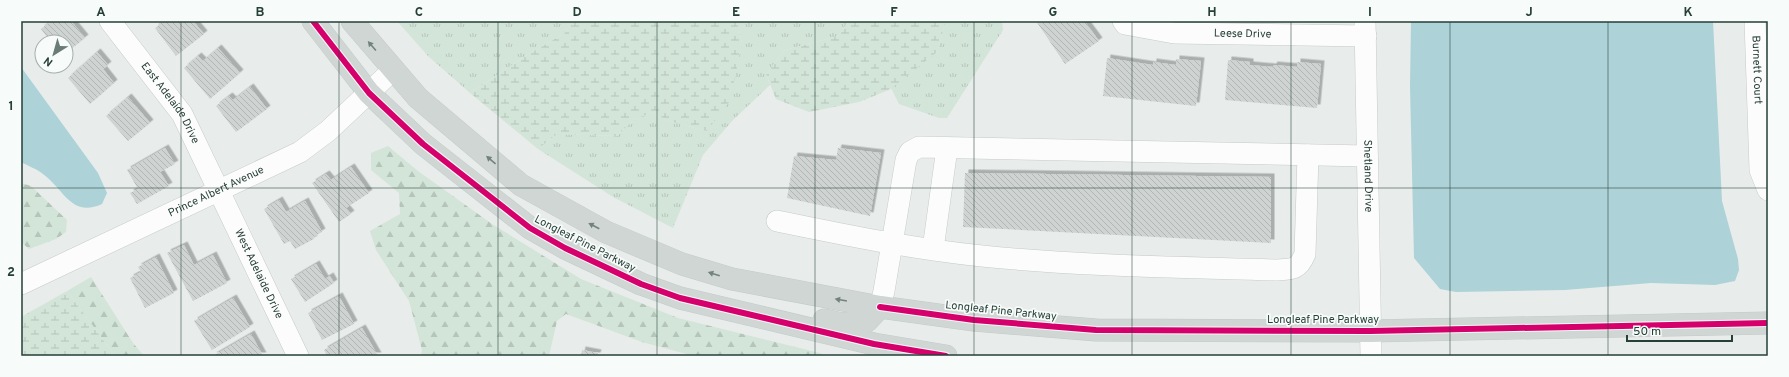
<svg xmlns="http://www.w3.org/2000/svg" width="1789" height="377" viewBox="0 0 1789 377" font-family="Overpass,sans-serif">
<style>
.grass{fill:url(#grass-tufts)}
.forest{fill:url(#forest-firs)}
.wetland{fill:url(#wetland-marsh)}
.water{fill:#add2d7}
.building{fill:url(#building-back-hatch);filter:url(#shadow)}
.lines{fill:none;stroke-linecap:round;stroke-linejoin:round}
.minor-casing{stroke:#c5cac8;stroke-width:22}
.major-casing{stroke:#c3cbc8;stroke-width:23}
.minor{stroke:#fcfcfc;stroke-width:21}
.major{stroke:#d0d6d4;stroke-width:22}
.cycleway-casing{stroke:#f7fbf9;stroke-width:8}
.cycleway{stroke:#d6006c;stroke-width:6}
.oneway{fill:#72837e}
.grid{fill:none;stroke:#263f38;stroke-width:1;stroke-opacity:0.55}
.labels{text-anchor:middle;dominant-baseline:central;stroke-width:3.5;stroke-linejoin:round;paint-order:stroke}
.street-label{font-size:11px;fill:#263f38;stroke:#f7fbf9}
.neatline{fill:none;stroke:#263f38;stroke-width:1.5}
.grid-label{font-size:13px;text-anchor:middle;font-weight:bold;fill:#263f38}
</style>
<defs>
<pattern id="grass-tufts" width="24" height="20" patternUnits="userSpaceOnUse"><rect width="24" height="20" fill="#d3e4d8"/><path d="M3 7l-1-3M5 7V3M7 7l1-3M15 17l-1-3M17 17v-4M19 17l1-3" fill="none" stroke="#b5c5ba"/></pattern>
<pattern id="forest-firs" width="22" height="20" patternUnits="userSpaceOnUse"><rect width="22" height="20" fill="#d3e4d8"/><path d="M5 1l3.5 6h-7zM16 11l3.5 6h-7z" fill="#b5c5ba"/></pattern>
<pattern id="wetland-marsh" width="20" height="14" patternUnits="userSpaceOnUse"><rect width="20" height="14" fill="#d3e4d8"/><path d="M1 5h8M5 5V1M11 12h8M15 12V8" fill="none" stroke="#b5c5ba"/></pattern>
<pattern id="building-back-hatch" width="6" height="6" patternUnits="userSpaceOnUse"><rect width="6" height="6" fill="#cfd4d2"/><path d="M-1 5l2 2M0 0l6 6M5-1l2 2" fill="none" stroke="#b2b7b5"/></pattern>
<filter id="shadow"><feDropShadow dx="3.5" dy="-3.5" stdDeviation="0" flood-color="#0004"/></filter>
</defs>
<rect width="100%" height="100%" fill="#e8edeb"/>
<g class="grass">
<path d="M397,21H572L565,33L527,55L470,93L428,56Z"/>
<path d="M737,21H849L838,36L785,50L766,74L770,85L732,121L703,155L673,228L613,197L538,149L557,134L617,136L631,122L652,112L668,121L707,131L742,43Z"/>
<path d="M943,21H1002L1003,30L947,118H939L899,104L891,88L937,52L944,28Z"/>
</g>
<g class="forest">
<path d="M388,146L418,171L492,224L581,279L678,318L820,353L824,356H694L642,342L566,314L557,321L549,356H421L422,350L409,301L376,250L370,231L400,214L399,193L371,170V153Z"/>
<path d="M21,183L31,186L67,220L66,232L56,239L29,249L21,242Z"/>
<path d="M91,277L133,343L144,356H115L67,291Z"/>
</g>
<g class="wetland">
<path d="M572,21H737L742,43L730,101L707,131L668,121L652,112L631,122L617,136L557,134L538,149L470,93L527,55L565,33Z"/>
<path d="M849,21H943L944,28L937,52L891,89L859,102L809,112L776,99L766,74L785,50L838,36Z"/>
<path d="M67,291L115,356H21V317Z"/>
</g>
<g class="water">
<path d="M1411,21H1713L1722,201L1738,259L1739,270L1735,281L1715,285L1651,283L1565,290L1456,292L1440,289L1414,258L1410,86Z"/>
<path d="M21,67L98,173L107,193L102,204C71,218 64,189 43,174C37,169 28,166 21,162Z"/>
</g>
<g class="building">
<path d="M51,21H71L85,38L66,53V42H51L41,29Z"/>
<path d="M164,21H193L204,34L176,56L155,28Z"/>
<path d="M1036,21H1081L1083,23L1085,22L1099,41L1065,64Z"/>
<path d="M218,48L240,73L210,99L184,68L198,56L203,61Z"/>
<path d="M97,52L108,65L103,69L114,83L90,104L68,78Z"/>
<path d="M1107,58L1153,65V62L1176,65V59L1201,61L1196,106L1103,96Z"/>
<path d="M1228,60L1250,62V65L1273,67L1274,65L1297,67V62L1321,64L1317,108L1225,100Z"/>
<path d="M250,87L267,109L236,132L216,106L229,96L233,100Z"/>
<path d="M128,97L150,123L128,141L106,116Z"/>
<path d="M165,148L175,164L160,172L169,186L137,204L130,193L138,189L127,170Z"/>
<path d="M838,148L881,153L870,216L787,198L794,156L836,160Z"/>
<path d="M351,167L369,193L346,208L351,214L339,222L312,183L326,174L331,180Z"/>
<path d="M965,173L1271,177V243L963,227Z"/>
<path d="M279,200L286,212L305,201L322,232L313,237L314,239L295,249L290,241L284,244L264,209Z"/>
<path d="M184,245L194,265L213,255L227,283L193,301L167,253Z"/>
<path d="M156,257L174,293L145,308L130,278L141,272L138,267Z"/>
<path d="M316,264L325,279L330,276L334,283L305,302L291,279Z"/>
<path d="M339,296L354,324L322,340L308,313Z"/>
<path d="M233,298L250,327L212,350L194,321Z"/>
<path d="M362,328L378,356H327L324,350Z"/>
<path d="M251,334L263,356H213Z"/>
<path d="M582,350L598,353L597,356H581Z"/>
</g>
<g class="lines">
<defs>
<g id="minor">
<path id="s1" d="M110,21L182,114L298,356"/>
<path id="s2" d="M1123,21L1125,24L1174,33L1366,36"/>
<path id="s3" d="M1365,21L1371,356"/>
<path id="s4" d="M1755,21L1760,170L1768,190"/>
<path d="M777,221C845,235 913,249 982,256C1079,266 1177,267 1275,270C1291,269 1298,271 1305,254L1308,155"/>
<path d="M933,249L947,148"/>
<path id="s5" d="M21,284L300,152L328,131L393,70"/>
<path d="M880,307L884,291L906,160L910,152L919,147L1367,156"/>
</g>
<g id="major">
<path d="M313,21L369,93L423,144L530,228L565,248L641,284L680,298L874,344L946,356"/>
<path d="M352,21L418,98L521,185L606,232L682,264L732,279L880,307L974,320L1096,330L1370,331L1768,323"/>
<path d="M824,320L842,324L867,321L880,307"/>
</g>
</defs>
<use href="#minor" class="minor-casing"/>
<use href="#major" class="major-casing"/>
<use href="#minor" class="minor"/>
<use href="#major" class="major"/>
<defs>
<g id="cycleway">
<path d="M313,21L369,93L423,144L530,228L565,248L641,284L680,298L874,344L946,356"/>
<path d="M880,307L974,320L1096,330L1370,331L1768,323"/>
</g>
</defs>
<use href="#cycleway" class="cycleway-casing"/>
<use href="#cycleway" class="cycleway"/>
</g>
<defs><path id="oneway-solid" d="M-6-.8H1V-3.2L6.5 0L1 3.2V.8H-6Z"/></defs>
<g class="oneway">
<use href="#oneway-solid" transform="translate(372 46) rotate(-131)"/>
<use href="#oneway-solid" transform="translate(491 160) rotate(-140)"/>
<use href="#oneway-solid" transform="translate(594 226) rotate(-152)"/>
<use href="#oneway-solid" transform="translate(714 274) rotate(-163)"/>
<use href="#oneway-solid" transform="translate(841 300) rotate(-170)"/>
</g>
<path class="grid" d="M181,21V356M339,21V356M498,21V356M657,21V356M815,21V356M974,21V356M1132,21V356M1291,21V356M1450,21V356M1608,21V356M21,188H1768"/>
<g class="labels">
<g class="street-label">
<text stroke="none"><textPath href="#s2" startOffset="122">Leese Drive</textPath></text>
<text stroke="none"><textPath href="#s4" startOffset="49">Burnett Court</textPath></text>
<text stroke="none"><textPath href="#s1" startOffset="102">East Adelaide Drive</textPath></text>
<text stroke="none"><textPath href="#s3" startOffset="155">Shetland Drive</textPath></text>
<text stroke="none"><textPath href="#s5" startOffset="216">Prince Albert Avenue</textPath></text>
<text transform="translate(585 244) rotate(27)">Longleaf Pine Parkway</text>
<text stroke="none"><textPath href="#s1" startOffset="295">West Adelaide Drive</textPath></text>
<text transform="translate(1001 311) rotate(6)">Longleaf Pine Parkway</text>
<text x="1323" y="320">Longleaf Pine Parkway</text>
</g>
</g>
<rect width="1789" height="377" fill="none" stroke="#f7fbf9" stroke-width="44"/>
<g transform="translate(54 54) rotate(217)"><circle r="19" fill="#f7fbf9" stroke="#a3b0ac"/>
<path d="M0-3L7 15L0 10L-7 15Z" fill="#6a7c77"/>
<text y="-6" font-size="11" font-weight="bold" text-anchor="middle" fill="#263f38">N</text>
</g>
<path d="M1627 335v6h105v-6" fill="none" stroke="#263f38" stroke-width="2"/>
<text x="1633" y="335" font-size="12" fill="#263f38" stroke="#f7fbf9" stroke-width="3" paint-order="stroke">50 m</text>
<rect x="22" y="22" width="1745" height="333" class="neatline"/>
<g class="grid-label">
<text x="101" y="16">A</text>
<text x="260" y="16">B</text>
<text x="419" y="16">C</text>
<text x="577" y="16">D</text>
<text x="736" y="16">E</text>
<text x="894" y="16">F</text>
<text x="1053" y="16">G</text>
<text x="1212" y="16">H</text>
<text x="1370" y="16">I</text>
<text x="1529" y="16">J</text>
<text x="1688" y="16">K</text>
<text x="11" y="110">1</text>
<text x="11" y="276">2</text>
</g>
</svg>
